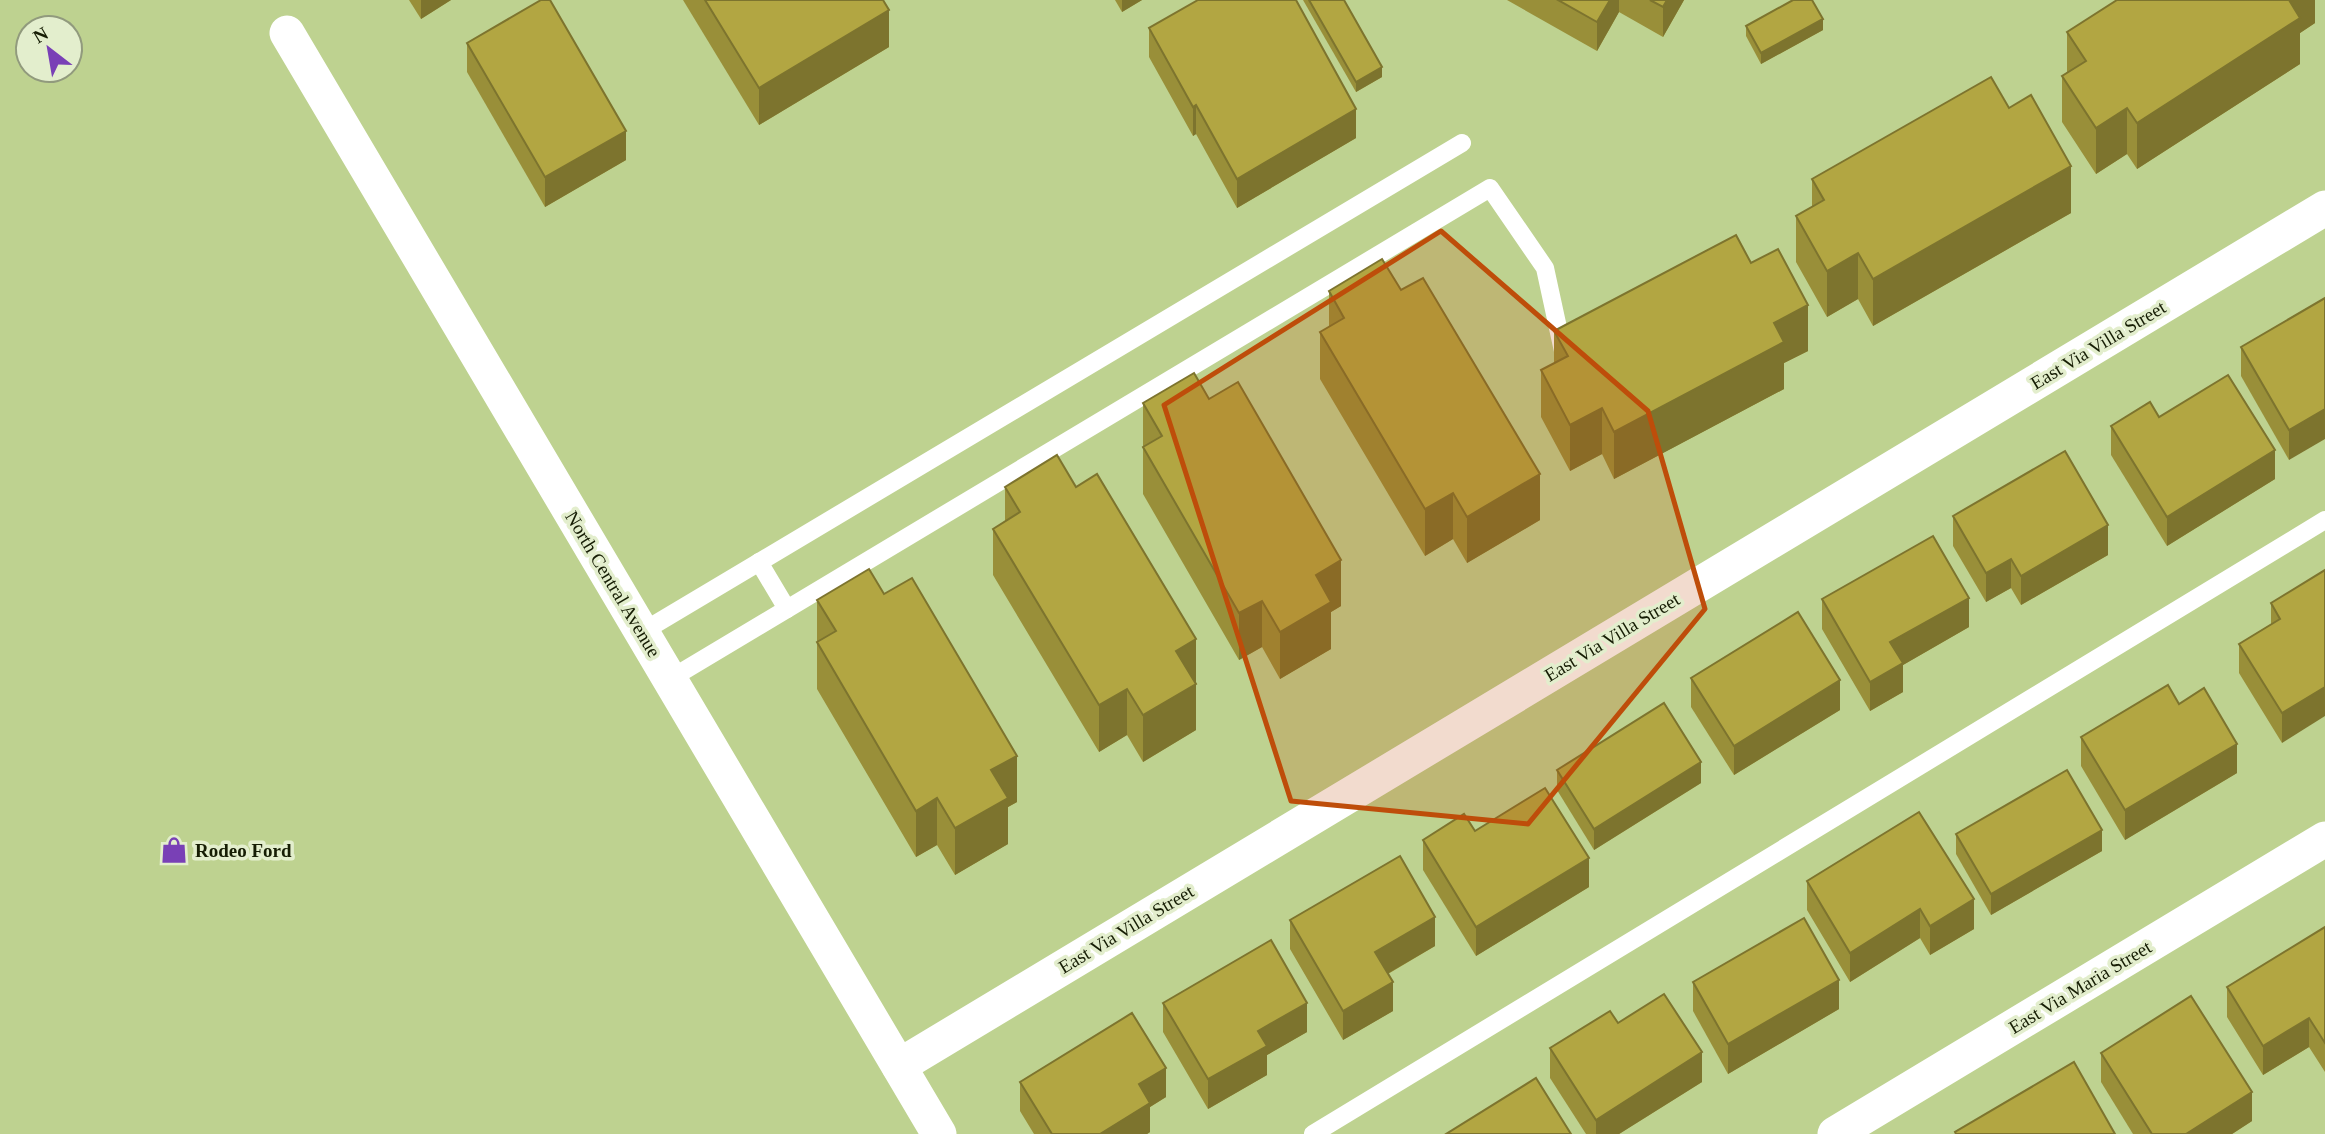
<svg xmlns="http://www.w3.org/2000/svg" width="2325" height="1134" viewBox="0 0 2325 1134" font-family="'Times New Roman',serif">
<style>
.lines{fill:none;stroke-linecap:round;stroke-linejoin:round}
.lane{stroke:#fff;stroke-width:18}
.street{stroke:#fff;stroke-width:35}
.wall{fill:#998f39}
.shaded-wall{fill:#7d742e}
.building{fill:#b2a642;stroke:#7d742e;stroke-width:2}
.marked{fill:#be4d0a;fill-opacity:0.2;stroke:#be4d0a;stroke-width:5;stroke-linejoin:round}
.labels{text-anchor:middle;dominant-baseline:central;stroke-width:7;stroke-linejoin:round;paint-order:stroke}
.street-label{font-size:19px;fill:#161d04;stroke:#e3eecd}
.poi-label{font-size:19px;font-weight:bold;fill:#161d04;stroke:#e3eecd;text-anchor:start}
</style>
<rect width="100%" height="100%" fill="#bed290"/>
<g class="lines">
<g class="lane">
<path d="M759,562L787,609"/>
<path d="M642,632L1462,143"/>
<path d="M670,679L1490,188L1545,268L1563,351"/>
<path d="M1313,1134L2325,520"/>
</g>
<g class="street">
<path d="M287,33L939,1134"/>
<path d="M899,1066L2325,208"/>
<path d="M1835,1134L2325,839"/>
</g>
</g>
<g class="wall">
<path d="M409,0H451L421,19Z"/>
<path d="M683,0H883L889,47L759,125Z"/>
<path d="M1115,0H1142L1122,12Z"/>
<path d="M1303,0H1344L1382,77L1356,92Z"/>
<path d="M1507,0H1684L1663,37L1619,12L1597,51Z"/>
<path d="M2315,0V23L2300,33V64L2137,169L2127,154L2096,174L2062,122V76L2067,72V32Z"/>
<path d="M1746,26L1823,30L1761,64L1746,36Z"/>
<path d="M1149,28L1356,138L1237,208L1196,134L1193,136L1149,57Z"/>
<path d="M467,43L626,160L545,207L467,72Z"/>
<path d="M1812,179L2071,213L1873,326L1858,299L1827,317L1796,262V216L1812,207Z"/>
<path d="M1751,263L1808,351L1784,363V389L1614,479L1602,454L1570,471L1541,417V370L1554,364V331Z"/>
<path d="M1329,291L1540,520L1467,563L1453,539L1425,556L1320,379V332L1329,327Z"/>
<path d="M2325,298L2289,460L2241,376V347Z"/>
<path d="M1209,399L1341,606L1331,612V649L1280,679L1262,647L1239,660L1143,494V403Z"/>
<path d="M2159,417L2275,479L2167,546L2111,455V426Z"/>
<path d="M1005,487H1076L1196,639V730L1143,762L1127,735L1099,752L993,575V529L1005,521Z"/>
<path d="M1953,516L2108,555L2021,605L2011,588L1986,602L1953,546Z"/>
<path d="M2325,570L2282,743L2239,673V644L2271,624V603Z"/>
<path d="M884,594L1017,802L1008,807V844L955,875L937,845L916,857L817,689V600Z"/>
<path d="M1822,599L1969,627L1903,665V692L1870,711L1822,629Z"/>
<path d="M1691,678L1840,710L1734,775L1691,707Z"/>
<path d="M2081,737L2237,773L2125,840L2081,766Z"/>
<path d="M1557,770L1701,783L1594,850L1557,790Z"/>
<path d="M1919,812L1974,929L1930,955L1920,938L1850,982L1807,910V881Z"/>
<path d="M1956,834L2102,851L1991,915L1956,854Z"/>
<path d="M1423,840L1589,887L1476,956L1423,870Z"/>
<path d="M1290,920L1435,946L1388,974L1393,1011L1343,1040L1290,949Z"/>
<path d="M2325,927V1072L2309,1047L2263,1075L2227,1017V987Z"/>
<path d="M1693,982L1839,1009L1728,1074L1693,1011Z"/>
<path d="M1163,1003L1307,1032L1267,1055V1075L1208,1109L1163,1032Z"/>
<path d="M1618,1023L1702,1082L1619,1134H1586L1550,1078V1048Z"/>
<path d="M2101,1053L2252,1121L2232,1134H2133L2101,1082Z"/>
<path d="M1020,1082L1166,1097L1150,1107V1132L1147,1134H1034L1020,1111Z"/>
</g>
<g class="shaded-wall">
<path d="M421,0H451L421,19Z"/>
<path d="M1122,0H1142L1122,12Z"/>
<path d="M1610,0H1619V12L1597,51V22Z"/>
<path d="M1667,0H1684L1663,37V7Z"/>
<path d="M2286,0H2315V23L2300,33V64L2137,169V123Z"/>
<path d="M889,10V47L759,125V88Z"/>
<path d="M1823,19V30L1761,64V53Z"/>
<path d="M1382,67V77L1356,92V82Z"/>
<path d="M1196,105V134L1193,136V107Z"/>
<path d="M2127,108V154L2096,174V128Z"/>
<path d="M1356,109V138L1237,208V179Z"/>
<path d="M626,131V160L545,207V177Z"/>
<path d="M2071,166V213L1873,326V279Z"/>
<path d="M1858,253V299L1827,317V271Z"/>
<path d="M1808,305V351L1784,363V389L1614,479V432L1774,323Z"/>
<path d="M1602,408V454L1570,471V425Z"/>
<path d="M2325,409V439L2289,460V430Z"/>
<path d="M2275,450V479L2167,546V517Z"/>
<path d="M1540,474V520L1467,563V517Z"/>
<path d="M1453,493V539L1425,556V509Z"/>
<path d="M2108,525V555L2021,605V576Z"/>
<path d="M2011,559V588L1986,602V573Z"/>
<path d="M1341,560V606L1331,612V649L1280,679V632L1316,575Z"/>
<path d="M1969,598V627L1903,665V692L1870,711V682L1890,642Z"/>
<path d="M1262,601V647L1239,660V613Z"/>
<path d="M1196,639V730L1143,762V715L1176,651Z"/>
<path d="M1840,680V710L1734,775V746Z"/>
<path d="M2325,687V716L2282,743V713Z"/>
<path d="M1127,689V735L1099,752V705Z"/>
<path d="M2237,744V773L2125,840V810Z"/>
<path d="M1017,756V802L1008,807V844L955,875V828L991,770Z"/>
<path d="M1701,762V783L1594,850V829Z"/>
<path d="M937,798V845L916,857V811Z"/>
<path d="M2102,830V851L1991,915V894Z"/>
<path d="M1589,858V887L1476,956V927Z"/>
<path d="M1974,899V929L1930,955V926Z"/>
<path d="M1920,909V938L1850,982V953Z"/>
<path d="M1435,917V946L1375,981V952Z"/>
<path d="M1839,980V1009L1728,1074V1044Z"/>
<path d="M1393,982V1011L1343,1040V1011Z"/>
<path d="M1307,1003V1032L1267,1055V1075L1208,1109V1079L1258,1031Z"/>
<path d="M2309,1018V1047L2263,1075V1046Z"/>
<path d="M1702,1052V1082L1619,1134H1596V1120Z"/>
<path d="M1166,1068V1097L1150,1107V1132L1147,1134H1100L1139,1084Z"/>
<path d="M2252,1092V1121L2232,1134H2186Z"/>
</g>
<g class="building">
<path d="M541,0H550L626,131L545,177L467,43Z"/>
<path d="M705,0H883L889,10L759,88Z"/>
<path d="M1198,0H1296L1356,109L1237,179L1196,105L1193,107L1149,28Z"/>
<path d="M1309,0H1344L1382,67L1356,82Z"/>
<path d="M1558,0H1610L1597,22Z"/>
<path d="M1650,0H1667L1663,7Z"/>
<path d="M1793,0H1812L1823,19L1761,53L1746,26Z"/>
<path d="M2117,0H2289L2300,18L2137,123L2127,108L2096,128L2062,76L2086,61L2067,32Z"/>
<path d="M1991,77L2009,108L2031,95L2071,166L1873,279L1858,253L1827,271L1796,216L1824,200L1812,179Z"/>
<path d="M1736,235L1751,263L1778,249L1808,305L1774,323L1784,342L1614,432L1602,408L1570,425L1541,370L1568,356L1554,331Z"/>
<path d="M1382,259L1401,290L1423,278L1540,474L1467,517L1453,493L1425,509L1320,332L1344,318L1329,291Z"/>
<path d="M2325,298V409L2289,430L2241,347Z"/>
<path d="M1194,373L1209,399L1238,382L1341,560L1316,575L1331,602L1280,632L1262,601L1239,613L1143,447L1162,436L1143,403Z"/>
<path d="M2228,375L2275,450L2167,517L2111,426L2150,402L2159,417Z"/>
<path d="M2065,451L2108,525L2021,576L2011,559L1986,573L1953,516Z"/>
<path d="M1057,455L1076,487L1097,474L1196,639L1176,651L1196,684L1143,715L1127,689L1099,705L993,529L1020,512L1005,487Z"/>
<path d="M1933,536L1969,598L1890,642L1903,663L1870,682L1822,599Z"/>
<path d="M869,569L884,594L912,578L1017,756L991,770L1008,798L955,828L937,798L916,811L817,642L836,631L817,600Z"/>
<path d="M2325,570V687L2282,713L2239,644L2280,619L2271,603Z"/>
<path d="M1798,612L1840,680L1734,746L1691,678Z"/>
<path d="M2168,685L2179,704L2204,688L2237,744L2125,810L2081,737Z"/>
<path d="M1664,703L1701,762L1594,829L1557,770Z"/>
<path d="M2067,770L2102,830L1991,894L1956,834Z"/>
<path d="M1545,788L1589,858L1476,927L1423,840L1464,814L1475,831Z"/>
<path d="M1919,812L1974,899L1930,926L1920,909L1850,953L1807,881Z"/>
<path d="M1400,856L1435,917L1375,952L1393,982L1343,1011L1290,920Z"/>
<path d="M1804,918L1839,980L1728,1044L1693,982Z"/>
<path d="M2325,927V1043L2309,1018L2263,1046L2227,987Z"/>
<path d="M1271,940L1307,1003L1258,1031L1267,1046L1208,1079L1163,1003Z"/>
<path d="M1664,994L1702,1052L1596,1120L1550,1048L1610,1011L1618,1023Z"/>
<path d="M2191,996L2252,1092L2186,1134H2152L2101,1053Z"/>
<path d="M1132,1013L1166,1068L1139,1084L1150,1103L1100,1134H1052L1020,1082Z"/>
<path d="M2074,1062L2115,1134H1956L1955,1132Z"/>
<path d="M1536,1078L1571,1134H1446Z"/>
</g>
<path class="marked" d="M1441,231L1648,411L1705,609L1528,824L1291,801L1164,405Z"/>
<defs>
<symbol id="shop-bare" viewBox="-9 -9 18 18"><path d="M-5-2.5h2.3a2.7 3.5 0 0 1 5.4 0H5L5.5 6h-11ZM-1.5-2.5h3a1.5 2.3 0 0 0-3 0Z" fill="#7940b6" stroke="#e3eecd" stroke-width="2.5" paint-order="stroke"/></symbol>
</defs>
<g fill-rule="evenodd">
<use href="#shop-bare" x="155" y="831" width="38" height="38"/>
</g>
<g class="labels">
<g class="street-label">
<text transform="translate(2098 345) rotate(-31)">East Via Villa Street</text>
<text transform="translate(613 584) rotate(59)">North Central Avenue</text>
<text transform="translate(1612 637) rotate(-31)">East Via Villa Street</text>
<text transform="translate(1126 929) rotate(-31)">East Via Villa Street</text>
<text transform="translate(2080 987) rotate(-31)">East Via Maria Street</text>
</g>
<g class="poi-label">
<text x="195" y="850">Rodeo Ford</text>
</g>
</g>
<g transform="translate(49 49) rotate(329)"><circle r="33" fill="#e3eecd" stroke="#919a7d" stroke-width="2"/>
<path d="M0-5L12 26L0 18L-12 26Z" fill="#7940b6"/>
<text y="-10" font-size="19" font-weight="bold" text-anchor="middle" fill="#161d04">N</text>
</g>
</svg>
